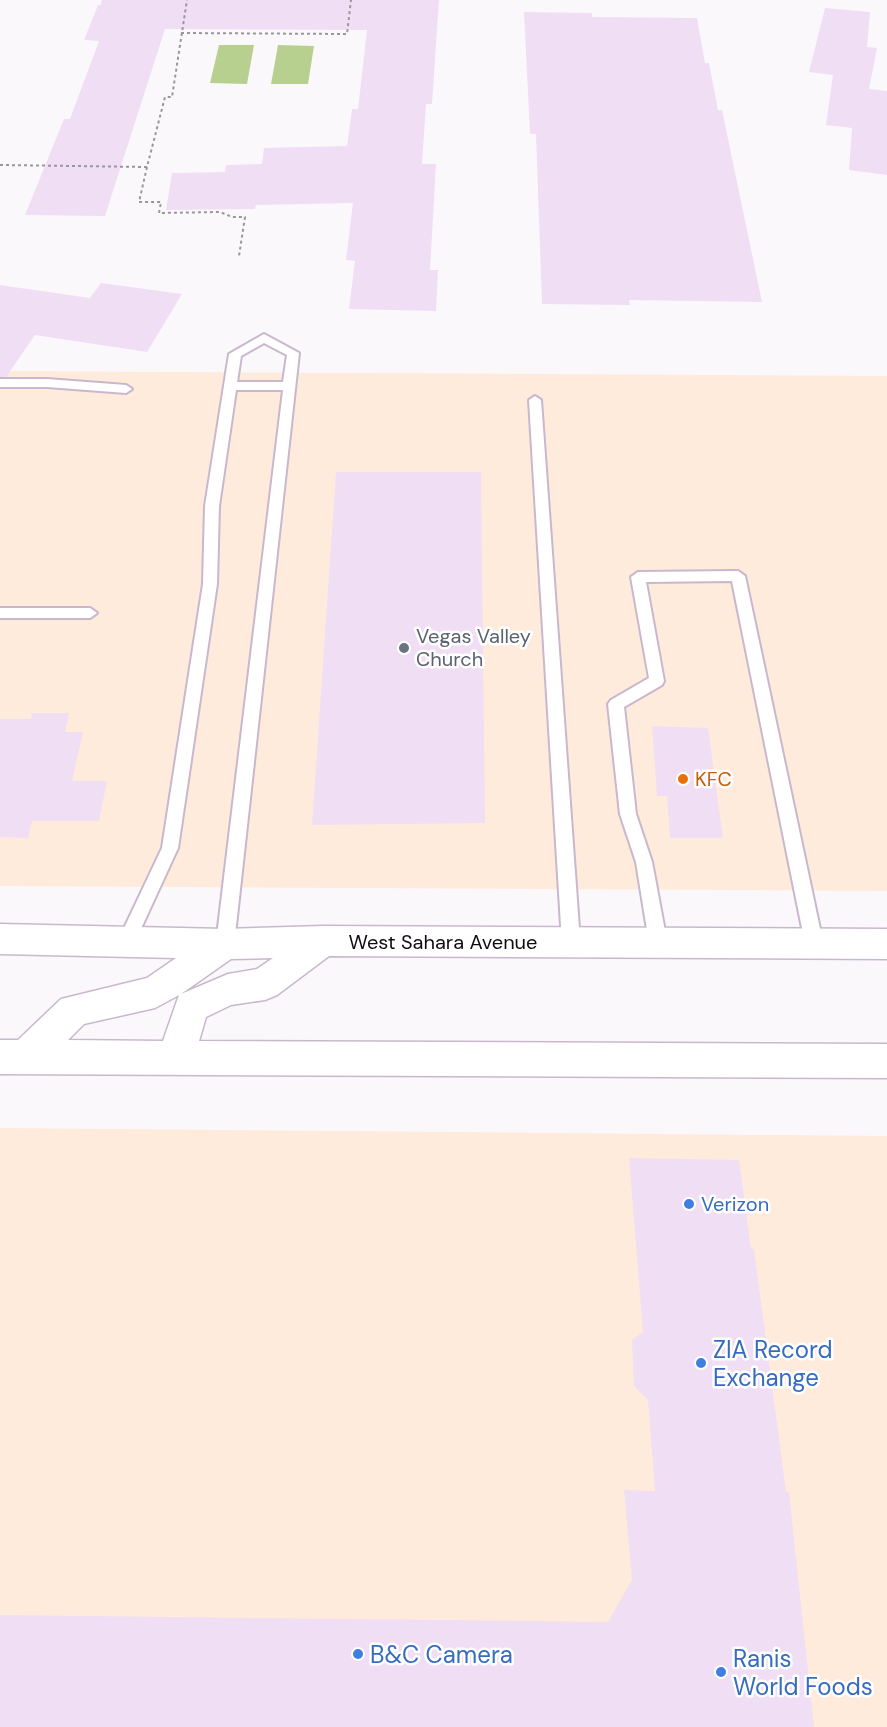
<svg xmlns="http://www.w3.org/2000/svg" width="887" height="1727" viewBox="0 0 887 1727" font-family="'DM Sans',sans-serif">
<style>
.commercial{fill:#ffebdb}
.green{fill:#b7d090}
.building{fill:#f0def4}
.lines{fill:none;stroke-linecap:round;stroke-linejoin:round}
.lane-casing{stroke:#c9b8cd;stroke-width:4}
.primary-casing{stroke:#c9b8cd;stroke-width:3}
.path{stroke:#9b969c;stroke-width:2;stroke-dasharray:3 3;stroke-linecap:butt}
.lane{fill:#fff;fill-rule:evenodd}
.primary{fill:#fff;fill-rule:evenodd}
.worship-dot{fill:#6b7280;stroke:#fff;stroke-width:2}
.food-dot{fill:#e8710a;stroke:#fff;stroke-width:2}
.shop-dot{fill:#3f7fe0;stroke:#fff;stroke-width:2}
.labels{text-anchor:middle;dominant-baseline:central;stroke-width:5;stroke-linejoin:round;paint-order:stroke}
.worship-label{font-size:20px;fill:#5b616d;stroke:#fff;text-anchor:start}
.food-label{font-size:20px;fill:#c56008;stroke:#fff;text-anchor:start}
.street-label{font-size:20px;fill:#100a11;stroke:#fff}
.shop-label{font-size:20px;fill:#366cbe;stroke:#fff;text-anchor:start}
.near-shop-label{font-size:24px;fill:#366cbe;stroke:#fff;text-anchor:start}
</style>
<rect width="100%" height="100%" fill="#fbf8fc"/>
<g class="commercial">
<path d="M0,371L887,376V891L0,886Z"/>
<path d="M0,1128L887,1136V1727H0Z"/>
</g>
<g class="green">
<path d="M219,45H254L247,84L210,83Z"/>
<path d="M278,45L314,46L308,84H271Z"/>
</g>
<g class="building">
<path d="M102,0H439L432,104H426L422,164H436L430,270H438L436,311L349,309L355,261L346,260L353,203L256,205L255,209L166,210L172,173L225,172L226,165L262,164L264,148L347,146L352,109H358L367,30L165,29L105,216L25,215L64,119H70L99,41L84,40L98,5H101Z"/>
<path d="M825,8L870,12L867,47L877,48L869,89L887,91V175L849,170L852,128L826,125L833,75L809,72Z"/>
<path d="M524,12L592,13V17L697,18L705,63H709L718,110H722L762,302L629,300L630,305L542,304L536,134H530Z"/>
<path d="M101,283L182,294L147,352L35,335L6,377H0V285L90,298Z"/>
<path d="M336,472H481L485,823L312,825Z"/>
<path d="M32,713H69L65,732H83L72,781H107L99,821H32L28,838L0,837V719H31Z"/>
<path d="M652,726L708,728L723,838H670L667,796H657Z"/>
<path d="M629,1158L739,1160L751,1249H754L786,1492H789L814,1727H0V1615L608,1622L632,1580L624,1490L655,1491L648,1400L634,1386L632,1340L643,1332Z"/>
</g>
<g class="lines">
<defs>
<g id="lane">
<path d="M264,334L299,353L234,944L231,949L225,952L219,949L216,944L283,390H236L219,506L217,584L178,848L133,946L127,949L121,946L118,941L162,848L203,584L205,506L229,354ZM264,343L287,355L283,382H237L241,356Z"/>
<path d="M0,379H47L126,385L132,389L126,393L47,387H0Z"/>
<path d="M535,396L541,400L580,942L577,947L571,950L565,947L562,942L529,400Z"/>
<path d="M738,571L745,576L823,943L820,948L814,951L808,948L805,943L732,581L646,582L664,681L662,685L624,707L636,814L652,862L667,942L664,947L658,950L652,947L649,942L636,862L620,814L608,704L611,700L649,678L631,577L638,572Z"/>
<path d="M0,608H90L97,613L90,618H0Z"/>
</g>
<path id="primary" d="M0,924L225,929L323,926L887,929V959L329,956L277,995L265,1000L231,1005L206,1017L199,1041L887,1044V1078L0,1074V1040H18L61,999L147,978L176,958L0,954ZM273,958L257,969L228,974L181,994L231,959ZM179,995L163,1041L68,1040L84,1024L155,1008Z"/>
</defs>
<use href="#lane" class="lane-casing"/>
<use href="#primary" class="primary-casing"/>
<g class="path">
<path d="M181,33L347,34L351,0"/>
<path d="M0,165L147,167L165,97H172L187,0"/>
<path d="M147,167L139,202H161L159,213L220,212L232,217H245L239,256"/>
</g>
<use href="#lane" class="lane"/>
<use href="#primary" class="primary"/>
</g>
<circle class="worship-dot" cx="404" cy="648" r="6"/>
<circle class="food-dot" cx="683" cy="779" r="6"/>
<g class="shop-dot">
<circle cx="689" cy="1204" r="6"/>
<circle cx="701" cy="1363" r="6"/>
<circle cx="358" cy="1654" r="6"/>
<circle cx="721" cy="1672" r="6"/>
</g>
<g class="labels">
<g class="worship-label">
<text x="416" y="636">Vegas Valley<tspan x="416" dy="23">Church</tspan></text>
</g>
<g class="food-label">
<text x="695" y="779">KFC</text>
</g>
<g class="street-label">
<text x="443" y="942">West Sahara Avenue</text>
</g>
<g class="shop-label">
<text x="701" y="1204">Verizon</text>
</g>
<g class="near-shop-label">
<text x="713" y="1349">ZIA Record<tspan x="713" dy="28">Exchange</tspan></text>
<text x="370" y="1654">B&amp;C Camera</text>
<text x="733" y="1658">Ranis<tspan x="733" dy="28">World Foods</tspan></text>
</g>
</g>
</svg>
